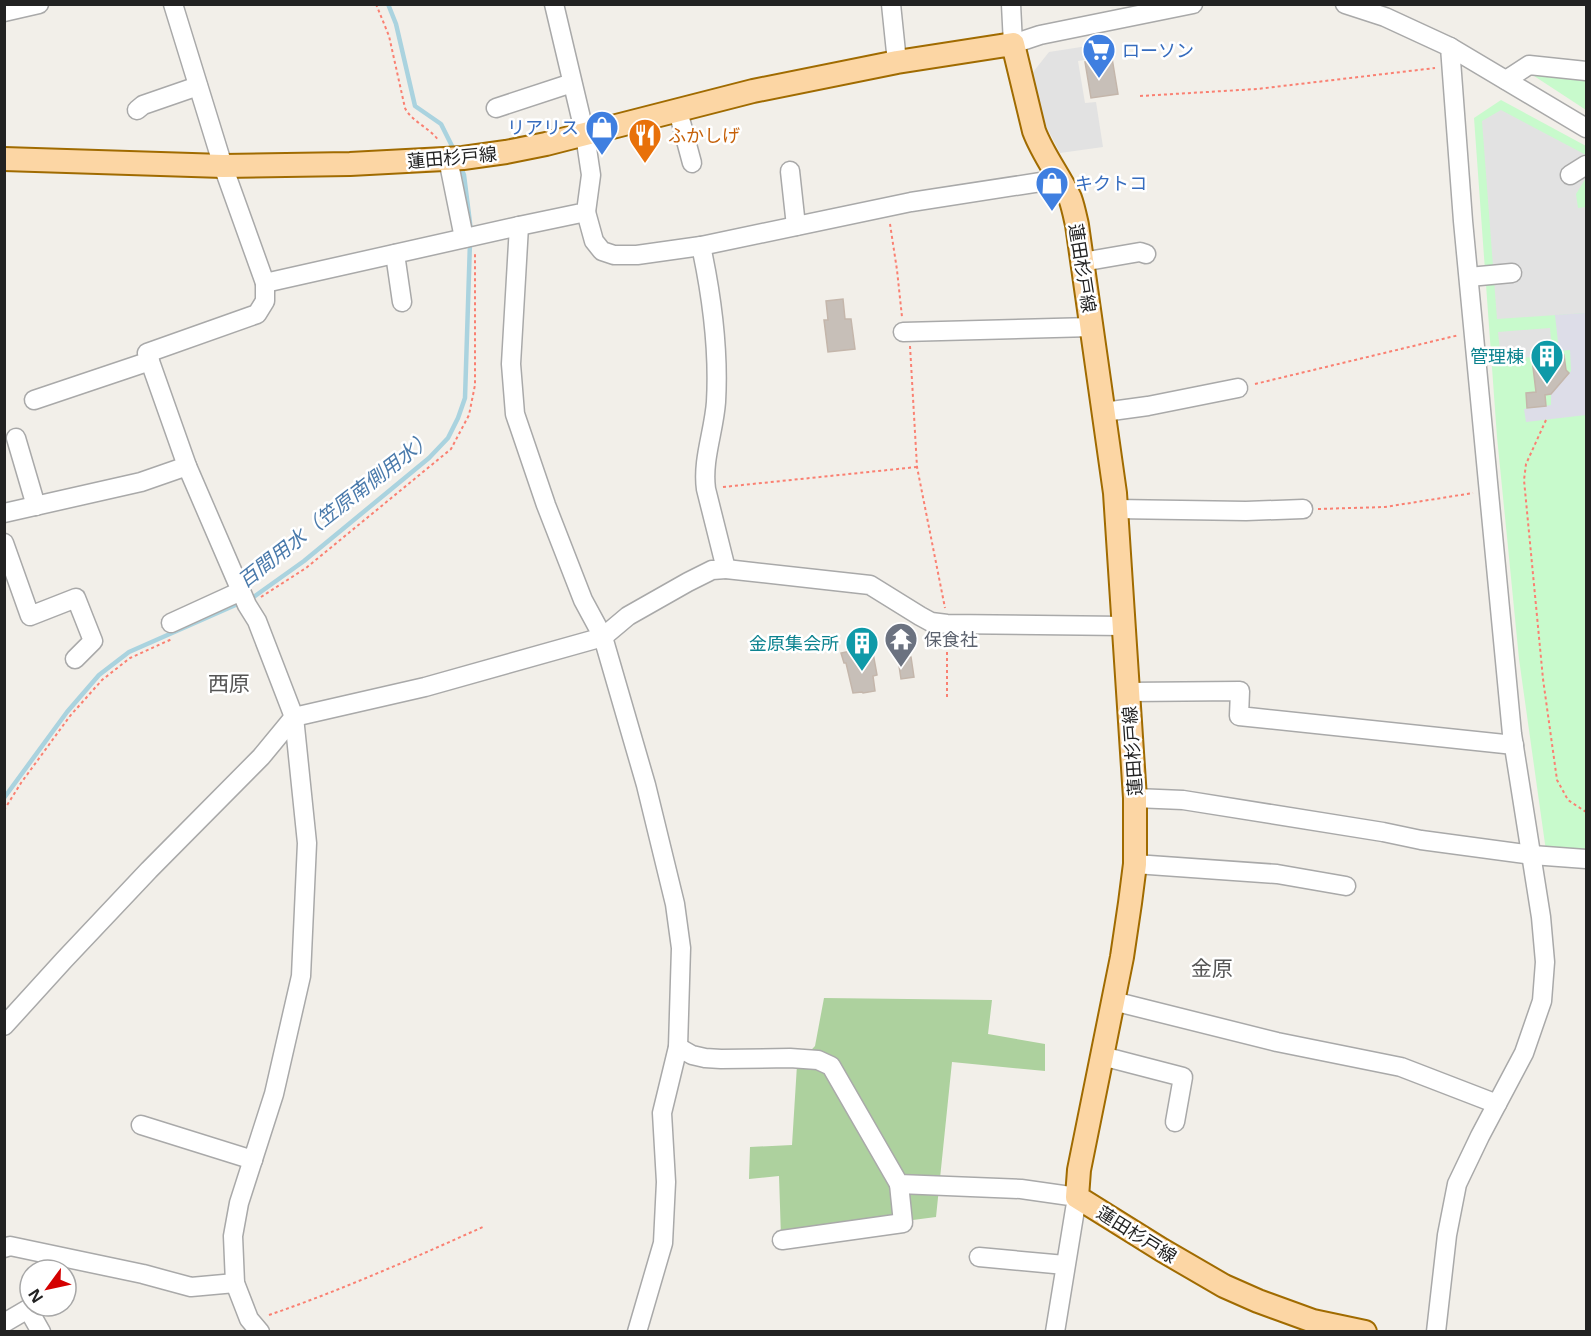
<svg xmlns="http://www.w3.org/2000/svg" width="1591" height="1336" viewBox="0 0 1591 1336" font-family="'Noto Sans','Noto Sans JP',sans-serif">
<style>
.forest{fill:#add19e}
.park{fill:#c8facc}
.parking{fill:#e2e2e2}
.plaza{fill:#dddde8}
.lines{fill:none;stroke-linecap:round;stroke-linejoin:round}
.stream{stroke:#aad3df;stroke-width:4.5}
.building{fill:#c7bfb8;stroke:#c4b6ab;stroke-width:1.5}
.minor-casing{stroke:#a9a9a9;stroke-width:21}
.major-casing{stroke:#a06b00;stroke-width:26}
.path{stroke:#fa8072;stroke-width:2;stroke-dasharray:3 3;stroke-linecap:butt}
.minor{stroke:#fff;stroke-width:18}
.major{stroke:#fcd6a4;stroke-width:22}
.labels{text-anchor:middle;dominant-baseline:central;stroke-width:5;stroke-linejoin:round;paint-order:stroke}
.shop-label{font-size:18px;fill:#366cbe;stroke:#fff;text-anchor:start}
.food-label{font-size:18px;fill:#c56008;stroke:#fff;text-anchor:start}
.street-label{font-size:18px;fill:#222;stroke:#fff}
.culture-label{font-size:18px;fill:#0d838f;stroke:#fff;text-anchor:end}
.worship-label{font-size:18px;fill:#5b616d;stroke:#fff;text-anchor:start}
.water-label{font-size:20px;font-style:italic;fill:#4a7aab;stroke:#fff}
.quarter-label{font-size:21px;fill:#555;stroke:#fff}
</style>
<rect width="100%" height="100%" fill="#f2efe9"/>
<path class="forest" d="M824,998L992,1000L988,1034L1045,1044V1071L952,1062L936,1217L781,1237L779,1176L749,1179L750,1147L792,1145L797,1065L815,1046Z"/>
<g class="park">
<path d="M1528,72L1586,77V110L1583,108Z"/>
<path d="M1501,100L1586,146V854L1546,851L1519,659L1507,537L1497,437L1474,118Z"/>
</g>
<g class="parking">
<path d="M1113,42L1115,55L1078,61L1085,103L1096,102L1103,147L1060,153L1035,104L1030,76L1049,52Z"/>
<path d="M1501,110L1586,155V178L1576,194L1578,208L1586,207V313L1497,319L1482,121Z"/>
<path d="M1550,328L1552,351L1530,353L1531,357L1501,360L1498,332Z"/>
</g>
<path class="plaza" d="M1586,313V415L1526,422L1524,409L1551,405V394L1571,371L1570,350L1559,351L1555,315Z"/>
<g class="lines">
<g class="stream">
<path d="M388,4L396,24L415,106L441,124L455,152"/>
<path d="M460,166L464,175L471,231"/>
<path d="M248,599L255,596L304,561L429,458L448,438L458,418L465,398L470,242"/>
<path d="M4,798L67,712L99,675L129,652L240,603"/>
</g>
</g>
<g class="building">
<path d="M1112,58L1118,94L1091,98L1085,62Z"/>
<path d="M843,299L845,319H851L855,349L828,352L824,320H828L826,301Z"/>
<path d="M1564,355L1566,370L1569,373L1551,394L1545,395L1546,406L1527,408L1526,393L1536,392L1532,359Z"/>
<path d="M865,648L864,655L873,653L877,675L873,676L875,691L863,693L862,692L853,693L846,663H844L841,653Z"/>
<path d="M911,657L914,677L901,679L898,659Z"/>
</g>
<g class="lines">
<defs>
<g id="minor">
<path d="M173,4L223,166L265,283V301L257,314L147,353L187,466L247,605L257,621L294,717L307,843L301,976L274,1094L239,1203L233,1236L235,1283L249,1319L260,1332"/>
<path d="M891,4L897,62"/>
<path d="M1011,4L1013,44L1040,35L1193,4"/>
<path d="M1345,4L1385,17L1450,47L1463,221L1512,734L1541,917L1545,962L1542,1001L1524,1053L1480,1136L1457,1184L1447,1235L1436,1332"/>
<path d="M4,12L39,4"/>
<path d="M1450,47L1586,128"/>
<path d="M1506,80L1529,65L1586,71"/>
<path d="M496,108L572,83"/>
<path d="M137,110L143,105L198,86"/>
<path d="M678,111L692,163"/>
<path d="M448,159L464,238"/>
<path d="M790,171L796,226"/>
<path d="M1570,175L1586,165"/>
<path d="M586,212L594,241L602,251L614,255H637L701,246L911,202L1060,179"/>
<path d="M519,226L511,364L515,414L546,505L583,600L603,637L646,785L675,904L681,948L678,1047L662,1113L666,1182L663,1243L637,1332"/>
<path d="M395,254L402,302"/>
<path d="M1082,262L1140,252L1146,254"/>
<path d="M1469,277L1512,273"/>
<path d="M265,283L519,226L586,212L591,175L585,135L554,4"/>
<path d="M903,332L1092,327"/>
<path d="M34,400L150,361"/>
<path d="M1104,412L1148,406L1238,388"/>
<path d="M16,438L36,506"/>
<path d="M1116,509L1246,511L1303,509"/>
<path d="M4,513L141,482L187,466"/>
<path d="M4,543L30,616L76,598L93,641L75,659"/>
<path d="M726,569L870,585L920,616L931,622L947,624L1124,626"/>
<path d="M171,623L241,591"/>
<path d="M1128,692L1240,691L1239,716L1514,745"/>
<path d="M1135,798L1183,800L1383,832L1421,840L1532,855L1586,859"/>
<path d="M1135,864L1277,874L1346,886"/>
<path d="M1113,1001L1277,1042L1401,1067L1497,1104"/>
<path d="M4,1026L64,960L149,870L261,757L294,717L425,687L603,637L628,616L688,582L712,570L726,569L706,489C702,460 714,431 716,402C719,350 712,297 701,246"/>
<path d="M678,1047L692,1055L705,1058L721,1059L790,1058L818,1060L831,1066L899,1184L1021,1189L1077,1197L1055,1332"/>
<path d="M1102,1056L1183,1077L1175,1122"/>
<path d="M141,1125L253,1160"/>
<path d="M782,1240L903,1223L899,1184"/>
<path d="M4,1248L10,1246L143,1274L191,1287L235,1283"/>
<path d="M979,1257L1065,1265"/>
<path d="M4,1323L28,1309L41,1332"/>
</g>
<path id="major" d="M4,159L223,166L350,164L463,158L506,152L546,144L753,91L897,62L1013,44L1034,131C1043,155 1059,175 1070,198C1073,206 1075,216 1077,225L1115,493L1135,798V864L1130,903L1122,957L1079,1170L1077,1197L1162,1250L1224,1286L1258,1301L1313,1321L1365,1332"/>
</defs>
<use href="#minor" class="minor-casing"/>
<use href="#major" class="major-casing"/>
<g class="path">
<path d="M376,4L389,36L405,108C411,121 430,128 439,141"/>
<path d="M1140,96L1257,89L1435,68"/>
<path d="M890,224L897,270L902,317"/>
<path d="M910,346L917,467L945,608"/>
<path d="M1255,384L1459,335"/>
<path d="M1546,420L1526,464L1524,480L1543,679L1557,780L1568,800L1586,812"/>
<path d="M723,487L917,467"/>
<path d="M1318,509L1385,507L1473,493"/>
<path d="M261,597L306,568L451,449L469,415L475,385V254"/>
<path d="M947,640V697"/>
<path d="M4,810L21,783L70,716L102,680L130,658L172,639"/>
<path d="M269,1315C342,1290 414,1258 485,1226"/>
</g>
<use href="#minor" class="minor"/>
<use href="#major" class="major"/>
</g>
<defs>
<symbol id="supermarket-pin" viewBox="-11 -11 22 30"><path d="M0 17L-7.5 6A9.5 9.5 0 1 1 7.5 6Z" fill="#3f7fe0" stroke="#fff"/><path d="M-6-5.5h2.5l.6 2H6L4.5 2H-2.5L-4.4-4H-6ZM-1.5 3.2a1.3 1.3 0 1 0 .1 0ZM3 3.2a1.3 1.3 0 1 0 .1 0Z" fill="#fff"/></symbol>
<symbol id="shop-pin" viewBox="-11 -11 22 30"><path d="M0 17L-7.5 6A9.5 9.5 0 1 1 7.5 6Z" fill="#3f7fe0" stroke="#fff"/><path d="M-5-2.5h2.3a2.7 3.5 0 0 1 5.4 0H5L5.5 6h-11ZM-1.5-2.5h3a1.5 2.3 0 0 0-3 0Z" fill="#fff"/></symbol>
<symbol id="restaurant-pin" viewBox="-11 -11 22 30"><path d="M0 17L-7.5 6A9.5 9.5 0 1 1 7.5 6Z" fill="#e8710a" stroke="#fff"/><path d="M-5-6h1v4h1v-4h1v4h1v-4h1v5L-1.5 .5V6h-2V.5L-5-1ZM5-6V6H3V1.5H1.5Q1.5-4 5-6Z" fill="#fff"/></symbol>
<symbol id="building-pin" viewBox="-11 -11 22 30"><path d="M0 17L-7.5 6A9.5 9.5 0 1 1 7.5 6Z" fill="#0f9aa8" stroke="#fff"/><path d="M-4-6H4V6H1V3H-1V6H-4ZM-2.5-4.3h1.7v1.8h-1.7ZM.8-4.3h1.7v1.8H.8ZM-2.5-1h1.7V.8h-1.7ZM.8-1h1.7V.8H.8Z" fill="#fff"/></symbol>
<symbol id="temple-pin" viewBox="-11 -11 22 30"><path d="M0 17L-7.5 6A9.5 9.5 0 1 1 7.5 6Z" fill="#6b7280" stroke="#fff"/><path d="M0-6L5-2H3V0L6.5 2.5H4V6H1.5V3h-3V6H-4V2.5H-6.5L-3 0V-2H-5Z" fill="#fff"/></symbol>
</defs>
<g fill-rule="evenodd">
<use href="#supermarket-pin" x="1080" y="31" width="38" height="52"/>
<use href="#shop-pin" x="583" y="108" width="38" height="52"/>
<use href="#restaurant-pin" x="626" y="116" width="38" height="52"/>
<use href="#shop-pin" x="1033" y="164" width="38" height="52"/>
<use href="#building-pin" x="1528" y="337" width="38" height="52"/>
<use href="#temple-pin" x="882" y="620" width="38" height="52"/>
<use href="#building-pin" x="843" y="624" width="38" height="52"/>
</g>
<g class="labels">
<g class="shop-label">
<text x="1122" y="50">ローソン</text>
<text x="579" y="127" text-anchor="end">リアリス</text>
<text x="1075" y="183">キクトコ</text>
</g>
<g class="food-label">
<text x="668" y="135">ふかしげ</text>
</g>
<g class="street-label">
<text transform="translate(452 157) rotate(-5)">蓮田杉戸線</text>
<text transform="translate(1083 268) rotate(81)">蓮田杉戸線</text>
<text transform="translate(1132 751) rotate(-94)">蓮田杉戸線</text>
<text transform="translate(1137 1234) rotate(32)">蓮田杉戸線</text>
</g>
<g class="culture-label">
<text x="1524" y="356">管理棟</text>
<text x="839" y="643">金原集会所</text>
</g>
<g class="worship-label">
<text x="924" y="639">保食社</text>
</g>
<g class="water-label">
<text transform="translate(335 509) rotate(-38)">百間用水（笠原南側用水）</text>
</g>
<g class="quarter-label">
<text x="229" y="683">西原</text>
<text x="1212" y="968">金原</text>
</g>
</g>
<rect width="1591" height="1336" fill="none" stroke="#222222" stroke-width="12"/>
<g transform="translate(48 1288) rotate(237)"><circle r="28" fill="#ffffff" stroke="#a7a7a7" stroke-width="1.5"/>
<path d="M0-4.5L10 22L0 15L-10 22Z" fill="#d40000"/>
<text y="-9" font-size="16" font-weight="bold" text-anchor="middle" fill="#222222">N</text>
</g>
</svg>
